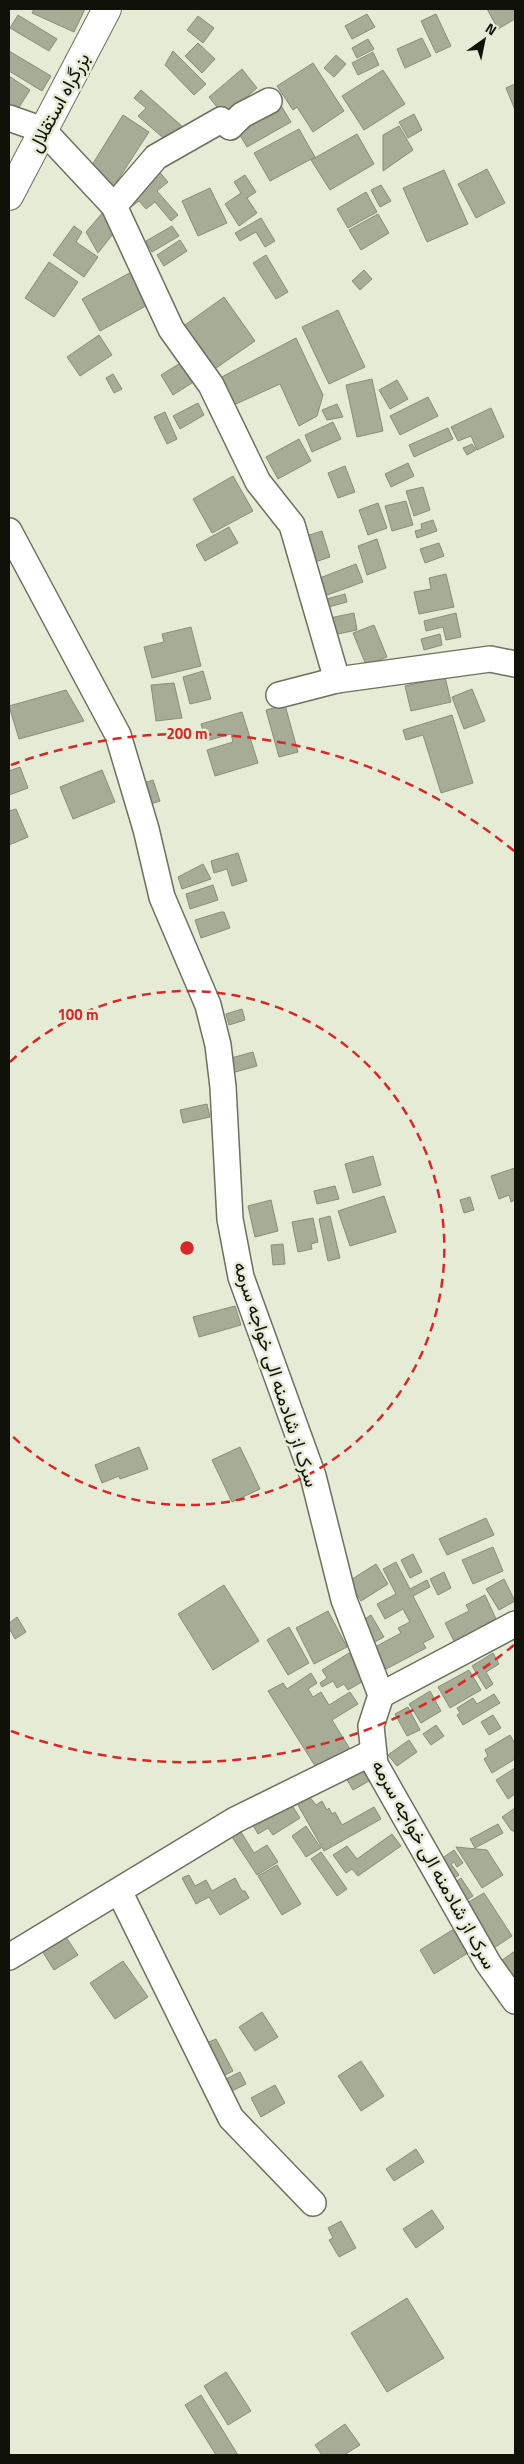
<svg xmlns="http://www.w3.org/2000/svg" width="524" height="2464" viewBox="0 0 524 2464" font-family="'Titillium Web',Vazirmatn,sans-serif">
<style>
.building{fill:#a7ac97;stroke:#888d79}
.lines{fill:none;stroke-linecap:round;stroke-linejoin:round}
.minor-casing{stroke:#6c715e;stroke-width:28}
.highway-casing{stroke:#6c715e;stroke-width:30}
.minor{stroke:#fff;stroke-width:25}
.highway{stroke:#fff;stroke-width:28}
.ring{fill:none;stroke:#d62828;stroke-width:2.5;stroke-dasharray:9 6}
.labels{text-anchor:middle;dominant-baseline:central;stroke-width:5;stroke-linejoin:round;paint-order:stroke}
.street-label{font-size:19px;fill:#10120a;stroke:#e6ebd5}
.centre{fill:#d62828;stroke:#e6ebd5;stroke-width:2.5}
.ring-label{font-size:15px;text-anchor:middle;font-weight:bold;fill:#d62828;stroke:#e6ebd5;stroke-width:5;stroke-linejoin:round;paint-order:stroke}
</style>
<rect width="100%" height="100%" fill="#e6ebd5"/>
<g class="building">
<path d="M34,9H85L74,32L32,13Z"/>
<path d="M487,9H515V19L498,29Z"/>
<path d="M367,14L375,27L352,39L345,26Z"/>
<path d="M436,14L451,46L436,53L421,21Z"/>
<path d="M18,15L57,39L49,51L10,28Z"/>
<path d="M198,16L214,28L203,43L187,30Z"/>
<path d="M422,38L431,56L405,68L397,49Z"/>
<path d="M368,39L374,49L357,58L352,48Z"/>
<path d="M198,43L215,59L202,73L185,56Z"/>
<path d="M9,51L51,76L42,91L9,71Z"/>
<path d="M173,51L206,84L194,95L165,65Z"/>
<path d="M373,52L379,65L358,75L352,63Z"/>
<path d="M336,55L346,64L334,77L324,68Z"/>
<path d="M313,63L344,111L313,132L297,107L293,110L277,86Z"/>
<path d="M242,69L257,88L224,116L209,97Z"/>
<path d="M383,70L405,104L364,130L342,96Z"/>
<path d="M9,76L30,90L16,112L9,108Z"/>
<path d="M515,84V110L506,88Z"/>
<path d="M141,90L183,127L169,143L138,116L146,108L134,98Z"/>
<path d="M280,104L291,122L247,147L237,130Z"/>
<path d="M414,114L422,130L408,138L399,122Z"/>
<path d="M123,115L149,132L112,189L87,173Z"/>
<path d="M399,126L413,150L383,171V135Z"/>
<path d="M299,129L315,157L270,181L254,153Z"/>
<path d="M357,134L374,164L330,190L311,160Z"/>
<path d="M157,169L168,182L157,191L178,215L171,221L155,202L146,209L139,201L131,207L123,198Z"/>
<path d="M487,169L505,203L476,218L458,184Z"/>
<path d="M444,170L468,224L427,242L403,188Z"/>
<path d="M245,175L256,192L247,198L257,213L239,226L225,204L241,193L234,182Z"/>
<path d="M381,185L391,201L380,207L371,190Z"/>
<path d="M210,188L227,223L198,236L182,201Z"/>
<path d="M366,192L377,212L348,228L337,209Z"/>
<path d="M110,204L120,225L98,253L86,232Z"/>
<path d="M378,214L389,233L361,250L349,230Z"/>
<path d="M261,218L275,241L265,247L256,232L240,241L235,233Z"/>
<path d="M74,226L82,232L76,242L98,257L84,277L53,255Z"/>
<path d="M172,226L179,236L152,252L146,241Z"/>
<path d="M180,240L187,251L164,266L157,255Z"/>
<path d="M266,255L288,292L276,299L253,263Z"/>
<path d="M49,262L78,282L54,317L25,298Z"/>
<path d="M135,270L153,302L100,331L82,299Z"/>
<path d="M364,270L372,279L360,290L352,281Z"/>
<path d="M224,297L255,341L209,373L178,330Z"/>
<path d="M338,310L365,367L329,384L302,327Z"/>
<path d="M99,335L112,355L80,376L67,357Z"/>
<path d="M296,338L323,395L317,416L299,426L280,384L227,408L216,380Z"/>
<path d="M182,362L195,381L173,395L161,375Z"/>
<path d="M113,374L122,389L114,393L106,378Z"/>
<path d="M372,379L383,431L357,437L346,385Z"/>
<path d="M397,380L408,399L390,409L379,390Z"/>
<path d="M428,397L438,416L400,435L390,416Z"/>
<path d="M198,403L204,415L180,429L173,416Z"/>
<path d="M337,404L343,417L327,420L322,410Z"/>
<path d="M491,408L504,437L477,450L471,436L458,441L451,427Z"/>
<path d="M165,412L177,439L167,444L154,417Z"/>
<path d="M333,422L341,439L312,452L305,435Z"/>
<path d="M448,428L453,439L414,457L409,445Z"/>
<path d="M299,439L311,461L278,479L266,457Z"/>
<path d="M472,444L476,450L467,455L463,448Z"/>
<path d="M408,463L414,476L391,487L385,474Z"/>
<path d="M345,466L355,492L338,498L328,473Z"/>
<path d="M233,476L253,511L212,533L193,499Z"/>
<path d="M423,487L430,510L414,516L406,491Z"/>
<path d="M406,501L413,525L392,531L385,506Z"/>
<path d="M378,503L387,528L368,535L359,510Z"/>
<path d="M433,520L437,531L417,538L415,531L422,529L421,524Z"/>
<path d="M229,527L238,543L205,561L196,545Z"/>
<path d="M322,531L330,557L315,562L306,536Z"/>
<path d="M377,539L386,568L367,575L358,546Z"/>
<path d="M439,543L444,556L425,563L420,549Z"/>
<path d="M356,564L363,582L319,598L312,581Z"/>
<path d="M446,574L454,607L419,614L414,592L431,589L429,578Z"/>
<path d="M345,594L347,602L321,609L319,601Z"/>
<path d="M354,613L357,630L328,636L325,619Z"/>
<path d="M456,613L461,637L446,640L443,627L426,631L424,621Z"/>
<path d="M374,625L387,657L366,665L353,633Z"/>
<path d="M191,627L201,666L152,678L144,647L164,642L162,634Z"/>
<path d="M440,634L442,645L424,650L421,639Z"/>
<path d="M203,671L211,699L190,704L183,677Z"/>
<path d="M445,677L451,702L411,711L405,686Z"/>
<path d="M174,683L182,718L156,721L151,685Z"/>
<path d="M472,689L485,721L464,729L452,697Z"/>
<path d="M66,690L84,721L19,739L9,706Z"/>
<path d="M285,705L298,752L279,757L266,710Z"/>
<path d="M242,712L258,763L215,776L207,750L233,742L231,734L206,741L201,724Z"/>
<path d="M452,715L473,783L441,793L423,735L406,740L403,730Z"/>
<path d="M20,767L28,788L9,795V771Z"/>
<path d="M102,770L115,802L73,819L60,787Z"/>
<path d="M153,780L160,801L145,806L138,785Z"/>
<path d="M16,809L28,837L9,845V811Z"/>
<path d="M238,853L247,881L232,886L227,869L214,873L211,861Z"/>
<path d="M203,864L211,879L182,889L178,877Z"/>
<path d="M213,885L218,900L190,909L186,894Z"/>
<path d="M221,912H224L230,928L201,938L195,920Z"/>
<path d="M242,1009L245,1020L229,1025L226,1014Z"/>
<path d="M253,1052L257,1066L228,1074L224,1060Z"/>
<path d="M207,1104L210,1117L183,1123L180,1110Z"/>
<path d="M373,1156L381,1185L353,1193L345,1164Z"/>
<path d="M515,1168V1200L511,1202L509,1195L499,1199L491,1176Z"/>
<path d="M335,1186L339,1199L317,1204L314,1191Z"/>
<path d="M384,1196L396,1232L350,1246L338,1211Z"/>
<path d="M470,1197L474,1210L464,1213L460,1200Z"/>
<path d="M271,1200L278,1231L255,1237L248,1206Z"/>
<path d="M330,1216L340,1258L328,1261L319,1219Z"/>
<path d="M313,1218L318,1242L311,1244L312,1249L298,1252L292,1222Z"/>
<path d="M283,1244L285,1264L273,1265L271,1245Z"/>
<path d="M235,1306L241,1325L199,1337L193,1317Z"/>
<path d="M139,1447L148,1469L120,1479L119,1476L102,1483L95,1465Z"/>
<path d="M240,1447L260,1489L232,1502L212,1460Z"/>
<path d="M486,1518L494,1535L447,1555L439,1539Z"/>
<path d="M493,1547L503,1571L473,1584L462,1560Z"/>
<path d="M413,1554L422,1572L410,1578L401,1560Z"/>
<path d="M396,1562L410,1589L427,1580L430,1587L413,1596L434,1637L423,1643L426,1648L386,1669L375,1647L401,1633L398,1628L410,1622L403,1609L385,1619L377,1604L396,1594L383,1569Z"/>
<path d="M376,1564L388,1584L361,1601L349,1581Z"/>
<path d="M444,1572L451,1588L438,1595L430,1579Z"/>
<path d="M504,1579L515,1601L499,1610L486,1589Z"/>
<path d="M224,1585L259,1641L213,1670L178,1614Z"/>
<path d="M485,1595L496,1619L487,1623L490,1629L455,1643L445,1623L469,1611L466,1605Z"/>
<path d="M328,1611L347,1647L314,1664L296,1628Z"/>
<path d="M371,1615L384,1637L373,1643L360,1622Z"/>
<path d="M17,1617L26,1632L15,1639L9,1628V1623Z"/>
<path d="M289,1627L309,1663L288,1675L267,1640Z"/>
<path d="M349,1653L371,1689L365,1680L348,1690L344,1684L337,1688L333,1681L322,1687L320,1683L327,1678L322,1670Z"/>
<path d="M493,1653L499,1664L486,1672L493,1684L486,1689L472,1666Z"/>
<path d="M469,1670L481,1690L450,1708L438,1687Z"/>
<path d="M311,1673L317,1683L308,1689L313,1697L321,1692L329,1705L350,1692L358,1704L332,1720L350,1749L317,1769L268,1691L283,1683L287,1689Z"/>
<path d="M430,1691L441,1711L421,1723L409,1704Z"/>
<path d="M494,1694L500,1703L463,1725L457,1715L460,1713L457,1708L473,1698L477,1704Z"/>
<path d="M408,1707L420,1730L407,1736L395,1714Z"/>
<path d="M493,1715L501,1728L489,1735L481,1722Z"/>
<path d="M436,1725L444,1736L431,1745L423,1734Z"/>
<path d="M510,1735L515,1744V1759L492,1773L484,1759L488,1756L485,1750Z"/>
<path d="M409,1740L417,1752L397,1766L388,1755Z"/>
<path d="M358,1762L369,1781L353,1790L342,1771Z"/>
<path d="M515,1768V1794L508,1799L496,1780Z"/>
<path d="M305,1791L316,1805L322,1801L327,1810L329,1808L332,1814L335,1812L342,1825L374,1807L381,1819L324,1851L294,1798Z"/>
<path d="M288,1799L300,1818L273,1835L268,1828L258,1834L251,1822Z"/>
<path d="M515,1808V1832L511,1830L502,1817Z"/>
<path d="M498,1824L503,1833L475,1848L470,1839Z"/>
<path d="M306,1826L321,1848L306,1857L292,1836Z"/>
<path d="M241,1832L254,1853L267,1845L278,1862L257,1875L232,1837Z"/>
<path d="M392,1834L401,1846L358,1876L352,1869L346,1873L333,1855L347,1846L357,1859Z"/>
<path d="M456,1847L487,1850L503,1875L482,1888Z"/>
<path d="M454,1850L463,1863L457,1867L454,1862L451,1864L459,1875L451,1880L438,1861Z"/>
<path d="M321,1852L347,1889L337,1896L311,1859Z"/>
<path d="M277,1865L301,1904L282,1915L258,1876Z"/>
<path d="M189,1875L195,1886L206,1880L212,1891L235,1878L242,1891H245L249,1898L220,1915L209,1897L196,1904L182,1878Z"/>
<path d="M461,1878L473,1896L465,1901L453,1884Z"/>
<path d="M484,1893L512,1936L494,1948L465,1904Z"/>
<path d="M454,1929L468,1953L434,1974L420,1950Z"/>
<path d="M62,1931L78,1955L54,1970L39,1946Z"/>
<path d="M515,1951V1977L514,1978L502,1960Z"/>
<path d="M123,1961L148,1997L115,2019L90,1983Z"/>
<path d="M262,2012L278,2037L255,2051L239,2027Z"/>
<path d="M216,2039L233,2071L221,2077L204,2044Z"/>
<path d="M361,2061L384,2096L361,2111L338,2076Z"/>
<path d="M240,2072L246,2084L228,2093L222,2081Z"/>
<path d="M275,2085L285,2103L261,2117L251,2098Z"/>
<path d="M416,2149L424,2162L394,2181L386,2169Z"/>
<path d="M432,2210L444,2228L416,2248L403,2229Z"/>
<path d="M341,2221L356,2248L339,2257L329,2240L333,2238L328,2228Z"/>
<path d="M407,2298L444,2358L387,2392L351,2333Z"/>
<path d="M226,2372L251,2411L228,2425L204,2386Z"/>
<path d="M201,2395L238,2455H216L185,2405Z"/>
<path d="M345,2424L360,2445L344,2455H322L315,2445Z"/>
</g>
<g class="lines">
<defs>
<g id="minor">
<path d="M9,118L43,130L114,206L171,329L211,385L258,482L292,525L337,680"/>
<path d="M114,206L156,157L221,120L230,127L242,115L269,101"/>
<path d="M9,531L118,735L146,829L162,897L208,1005L218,1045L223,1087L230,1219L241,1277L313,1476L344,1600L381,1695L371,1726L375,1764L488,1963L515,2001"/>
<path d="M279,695L337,680L490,659L515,664"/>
<path d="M381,1695L515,1624"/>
<path d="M119,1891L231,2118L313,2203"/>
<path d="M9,1957L235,1820L373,1752"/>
</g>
<path id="highway" d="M9,196L107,9"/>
</defs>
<use href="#minor" class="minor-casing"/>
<use href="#highway" class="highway-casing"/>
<use href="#minor" class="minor"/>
<use href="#highway" class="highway"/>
</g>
<g class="ring">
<path d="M10 1062A257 257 0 1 1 10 1434"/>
<path d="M514 1645A514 514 0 0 1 11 1731M11 765A514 514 0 0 1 514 851"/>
</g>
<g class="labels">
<g class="street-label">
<text transform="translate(58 102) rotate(-62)">بزرگراه استقلال</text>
<text transform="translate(277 1374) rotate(72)">سرک از شادمنه الی خواجه سرمه</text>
<text transform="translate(435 1864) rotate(61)">سرک از شادمنه الی خواجه سرمه</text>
</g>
</g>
<circle cx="187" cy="1248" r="8" class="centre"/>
<g class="ring-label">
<text x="187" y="739">200 m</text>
<text x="78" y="1020">100 m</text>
</g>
<rect width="524" height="2464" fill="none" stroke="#10120a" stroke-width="20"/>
<g transform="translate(484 40) rotate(33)" stroke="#e6ebd5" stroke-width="4" paint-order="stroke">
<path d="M0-4L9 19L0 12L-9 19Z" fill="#10120a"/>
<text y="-8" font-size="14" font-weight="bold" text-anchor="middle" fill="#10120a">N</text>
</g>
</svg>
